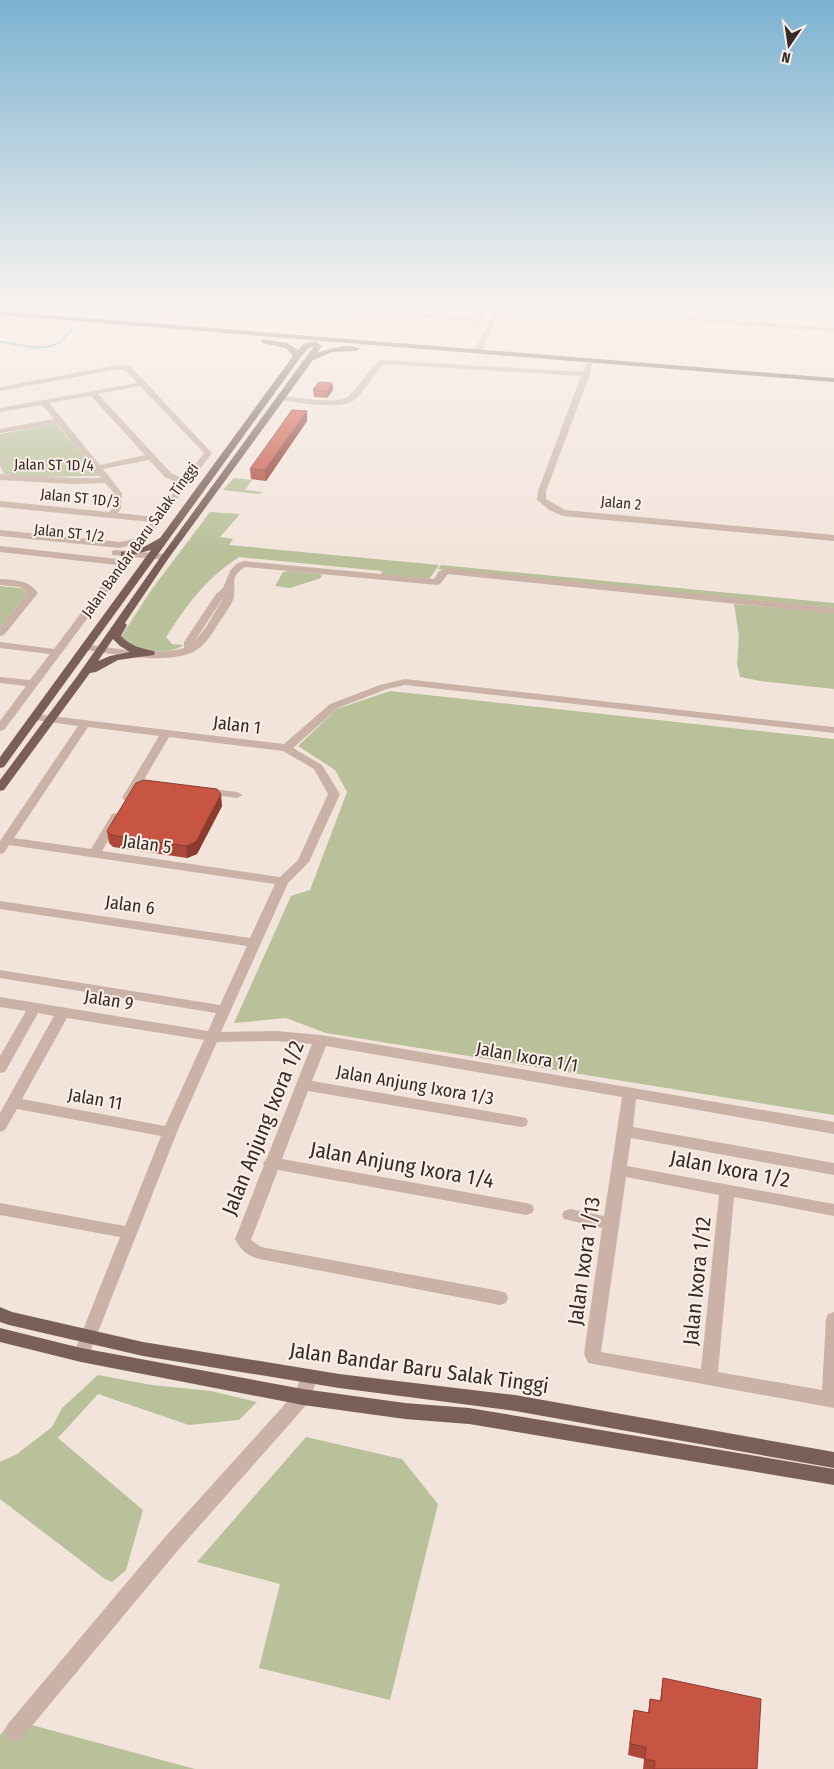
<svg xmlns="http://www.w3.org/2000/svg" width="834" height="1769" viewBox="0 0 834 1769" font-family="'Fira Sans Condensed',sans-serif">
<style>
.green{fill:#b8c19a}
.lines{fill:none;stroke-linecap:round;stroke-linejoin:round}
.stream{stroke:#79afac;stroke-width:2}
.minor{fill:#cab3a6;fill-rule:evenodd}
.major{fill:#795f58;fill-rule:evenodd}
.wall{fill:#ac483a}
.shaded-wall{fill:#8c3b2f}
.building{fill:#c85443;stroke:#8c3b2f}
.labels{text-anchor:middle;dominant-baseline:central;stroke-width:4;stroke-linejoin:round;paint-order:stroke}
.far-street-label{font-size:15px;fill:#362a27;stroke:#faefe7}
.street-label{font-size:18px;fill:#362a27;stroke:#faefe7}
.near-street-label{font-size:21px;fill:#362a27;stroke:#faefe7}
</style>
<rect width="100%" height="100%" fill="#f2e4db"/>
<g class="green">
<path d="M56,424L100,476L32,477L4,474L0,465V434Z"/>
<path d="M234,478L252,480L245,490L263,492L259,494L223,490Z"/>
<path d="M210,512L240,514L220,537L233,539L229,545L439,565L429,579L381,575L382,571L239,557C205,579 188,604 166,637L172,644L184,645L182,646C162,658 139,649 121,638L124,632L152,589Z"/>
<path d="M441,565L834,603V608L438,569Z"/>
<path d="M288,571L320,574L322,575L321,578L290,588L275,586L283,572Z"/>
<path d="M0,586L20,588L28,593L0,627Z"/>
<path d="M734,604L834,613V689L760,681L740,677L737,664L739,636Z"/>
<path d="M390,691L834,739V1115L326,1033L286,1018L234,1023L291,896L310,890L347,792L335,770L298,746L337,709Z"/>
<path d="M98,1375L152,1385L211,1391L257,1402L239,1420L189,1425L98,1394L58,1438L143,1510L126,1570L112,1582L105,1579L0,1499V1462L17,1454L52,1427L62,1408Z"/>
<path d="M306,1437L402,1459L438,1504L390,1700L259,1668L280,1584L197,1562Z"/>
<path d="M13,1720L195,1769H0V1735Z"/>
</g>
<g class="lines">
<g class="stream">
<path d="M86,316L98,304"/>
<path d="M0,342C17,343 39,352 56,344C63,341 68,333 73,327"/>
</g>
<g class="minor">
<path d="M9,304L0,310L1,304Z"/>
<path d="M171,304H178C170,314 161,327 147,327V323L157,318Z"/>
<path d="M353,304H360L359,309H361L476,318L482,304H489L483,318L490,319L496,304H503L482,351L478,353L474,351L488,323L481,322L478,329H475L471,327L474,322L355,312L351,310Z"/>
<path d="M687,317L834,328V332L690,321L686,319Z"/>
<path d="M380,360L583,372L586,363H592L590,374L546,491V499L565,510L834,535V541L563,516L549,510L537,500L538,491L581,376L385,364C372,374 366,391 354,400C341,411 297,402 280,400L276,398L280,396C294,397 340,405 349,396C361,385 367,370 380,360Z"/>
<path d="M118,365L130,366L212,453L145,542L120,548L0,536V530L120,542L139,538L151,522L0,507V501L109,512L113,508L114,493L105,483L72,484L0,480V474L72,478H101L57,424L0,433V429L54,419L42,405L0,412V408L137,383L125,370L118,369L0,391V387ZM140,386L204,453L184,479L171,473L98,394ZM91,396L145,455L100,465L49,403ZM149,460L165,477L180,484L155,517L118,513L121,508L122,493L103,469Z"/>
<path d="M0,546L118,559L128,564L4,730L0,731V721L26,686L0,683V677L30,680L50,654L0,648V642L54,649L117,565L0,552Z"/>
<path d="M115,550L165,554L170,557L165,560L112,555V551Z"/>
<path d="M244,561L434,579L439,571L447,568L834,608V614L448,574L440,584L437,585L245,567C229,577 236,584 234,597C233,603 222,618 218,624C212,634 204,647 193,652C164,665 115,654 85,650L80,647L85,644C117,648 152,657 184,648V642L216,594L223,588L230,571L236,564ZM224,597L206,627L194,642L223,598Z"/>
<path d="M0,579C15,580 29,580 38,593L4,635L0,636V627L28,593L20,587L0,585Z"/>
<path d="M405,679L834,727V733L405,685L387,689L338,708L293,748L322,765L340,794L309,862L288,883L221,1032L276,1031L321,1035L834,1122V1134L636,1099L633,1127L834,1163V1175L631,1138L627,1166L834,1204V1216L734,1197L718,1372L822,1390L826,1319L828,1314L834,1312V1408L588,1363L584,1354L602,1228L564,1219L562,1215L564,1211L570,1209L604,1216L622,1097L326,1046L312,1081L521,1117L526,1118L528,1122L526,1126L521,1127L308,1091L282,1159L526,1203L532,1205L534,1209L532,1213L526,1215L278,1170L251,1240L261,1247L500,1291L506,1293L508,1298L506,1303L500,1305L259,1259C247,1255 241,1251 235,1239L264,1165L263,1163L267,1158L312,1044L276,1041L217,1042L177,1132L89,1355L87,1360L81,1362L75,1360L73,1355L120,1237L0,1215V1203L125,1226L161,1136L17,1109L5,1130L0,1132V1113L54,1016L38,1013L5,1072L0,1073V1056L26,1011L0,1007V997L208,1031L216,1013L0,978V970L220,1005L247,946L0,909V901L250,938L275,884L9,845L4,853L0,854V841L78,726L35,720L30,717L35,714L284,744L330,704L380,685ZM88,727L159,736L122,798L124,800H132L169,737L283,751L314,769L328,794L298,860L280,877L102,851L122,817L116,813L112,814L91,849L14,838ZM67,1018L204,1040L165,1126L22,1099ZM626,1177L719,1195L701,1369L601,1352Z"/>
<path d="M204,788L237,792L243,795L237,798L200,793L198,791L200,789Z"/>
<path d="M309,1369L315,1371L318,1376L309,1402L179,1549L21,1739L14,1742L7,1739L4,1732L7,1725L165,1537L295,1393L303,1371Z"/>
</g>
<g class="major">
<path d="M0,311L834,378V382L0,315Z"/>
<path d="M262,339L287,343L298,350L303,344L315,341L322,346L317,353C329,349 349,342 360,349L356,351L333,352L313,360L168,559L125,623L127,625L121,636C131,646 140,648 154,651L155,653L154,655L118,660L96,672L90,673L4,790L0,791V780L78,675L162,555L314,346L309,348L300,358L4,767L0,768V757L151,550L124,557L121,556V552L142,548L160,538L293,356L286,348L262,343ZM113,639L120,646L130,652L110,656L98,661Z"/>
<path d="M0,1307L12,1312L143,1342L339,1374L515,1395L834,1452V1468L515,1411L339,1388L143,1356L9,1325L0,1322Z"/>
<path d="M0,1328L81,1348L303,1389L405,1403L469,1408L834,1469V1485L469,1424L405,1419L303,1405L81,1362L0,1342Z"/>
</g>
</g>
<g class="wall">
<path d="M332,383L333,390L327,398L314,397L313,390Z"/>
<path d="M307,421L266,481L251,479L250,469Z"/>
<path d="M222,806L197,854L187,858L113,847L109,843L107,831Z"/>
<path d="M663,1678L757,1769H643L644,1759L628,1755L632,1722L634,1710L648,1713L650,1699L660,1701Z"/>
</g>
<g class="shaded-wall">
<path d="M332,383L333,390L327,398V391Z"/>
<path d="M307,411V421L266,481L265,470Z"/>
<path d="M221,794L222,806L197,854L187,858L186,846Z"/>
</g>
<g class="building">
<path d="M319,382L332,383L327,391L313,390Z"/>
<path d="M292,410L307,411L265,470L250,469Z"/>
<path d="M144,780L217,789L221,794L196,842L186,846L111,835L107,831L136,783Z"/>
<path d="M663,1678L761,1699L757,1769H654L655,1761L645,1759L646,1747L630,1744L634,1710L649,1713L650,1699L661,1701Z"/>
</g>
<linearGradient id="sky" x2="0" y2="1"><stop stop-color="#7bb2d0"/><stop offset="0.55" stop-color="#f9f3ef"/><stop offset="1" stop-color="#f9f3ef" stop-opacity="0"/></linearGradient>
<rect width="834" height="552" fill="url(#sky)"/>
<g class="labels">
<g class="far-street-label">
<text transform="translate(54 465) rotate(1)">Jalan ST 1D/4</text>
<text transform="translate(80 498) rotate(6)">Jalan ST 1D/3</text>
<text transform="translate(621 503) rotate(5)">Jalan 2</text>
<text transform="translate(69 533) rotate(6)">Jalan ST 1/2</text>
<text transform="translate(140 540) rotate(-54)">Jalan Bandar Baru Salak Tinggi</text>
</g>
<g class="street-label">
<text transform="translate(237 725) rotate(7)">Jalan 1</text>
<text transform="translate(147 844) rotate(8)">Jalan 5</text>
<text transform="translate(130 905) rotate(8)">Jalan 6</text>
<text transform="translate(109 1000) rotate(9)">Jalan 9</text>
<text transform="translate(527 1057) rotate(10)">Jalan Ixora 1/1</text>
<text transform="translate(415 1085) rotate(10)">Jalan Anjung Ixora 1/3</text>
<text transform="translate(95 1099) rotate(10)">Jalan 11</text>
</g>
<g class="near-street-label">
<text transform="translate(263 1128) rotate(-68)">Jalan Anjung Ixora 1/2</text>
<text transform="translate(402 1165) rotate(10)">Jalan Anjung Ixora 1/4</text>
<text transform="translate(730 1169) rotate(11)">Jalan Ixora 1/2</text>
<text transform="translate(584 1261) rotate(-82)">Jalan Ixora 1/13</text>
<text transform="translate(697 1281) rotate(-84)">Jalan Ixora 1/12</text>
<text transform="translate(419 1368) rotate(8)">Jalan Bandar Baru Salak Tinggi</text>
</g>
</g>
<g transform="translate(789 45) rotate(193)" stroke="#faefe7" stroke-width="4" paint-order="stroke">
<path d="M0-4L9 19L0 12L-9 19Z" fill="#362a27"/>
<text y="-8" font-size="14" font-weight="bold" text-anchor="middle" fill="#362a27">N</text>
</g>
</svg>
